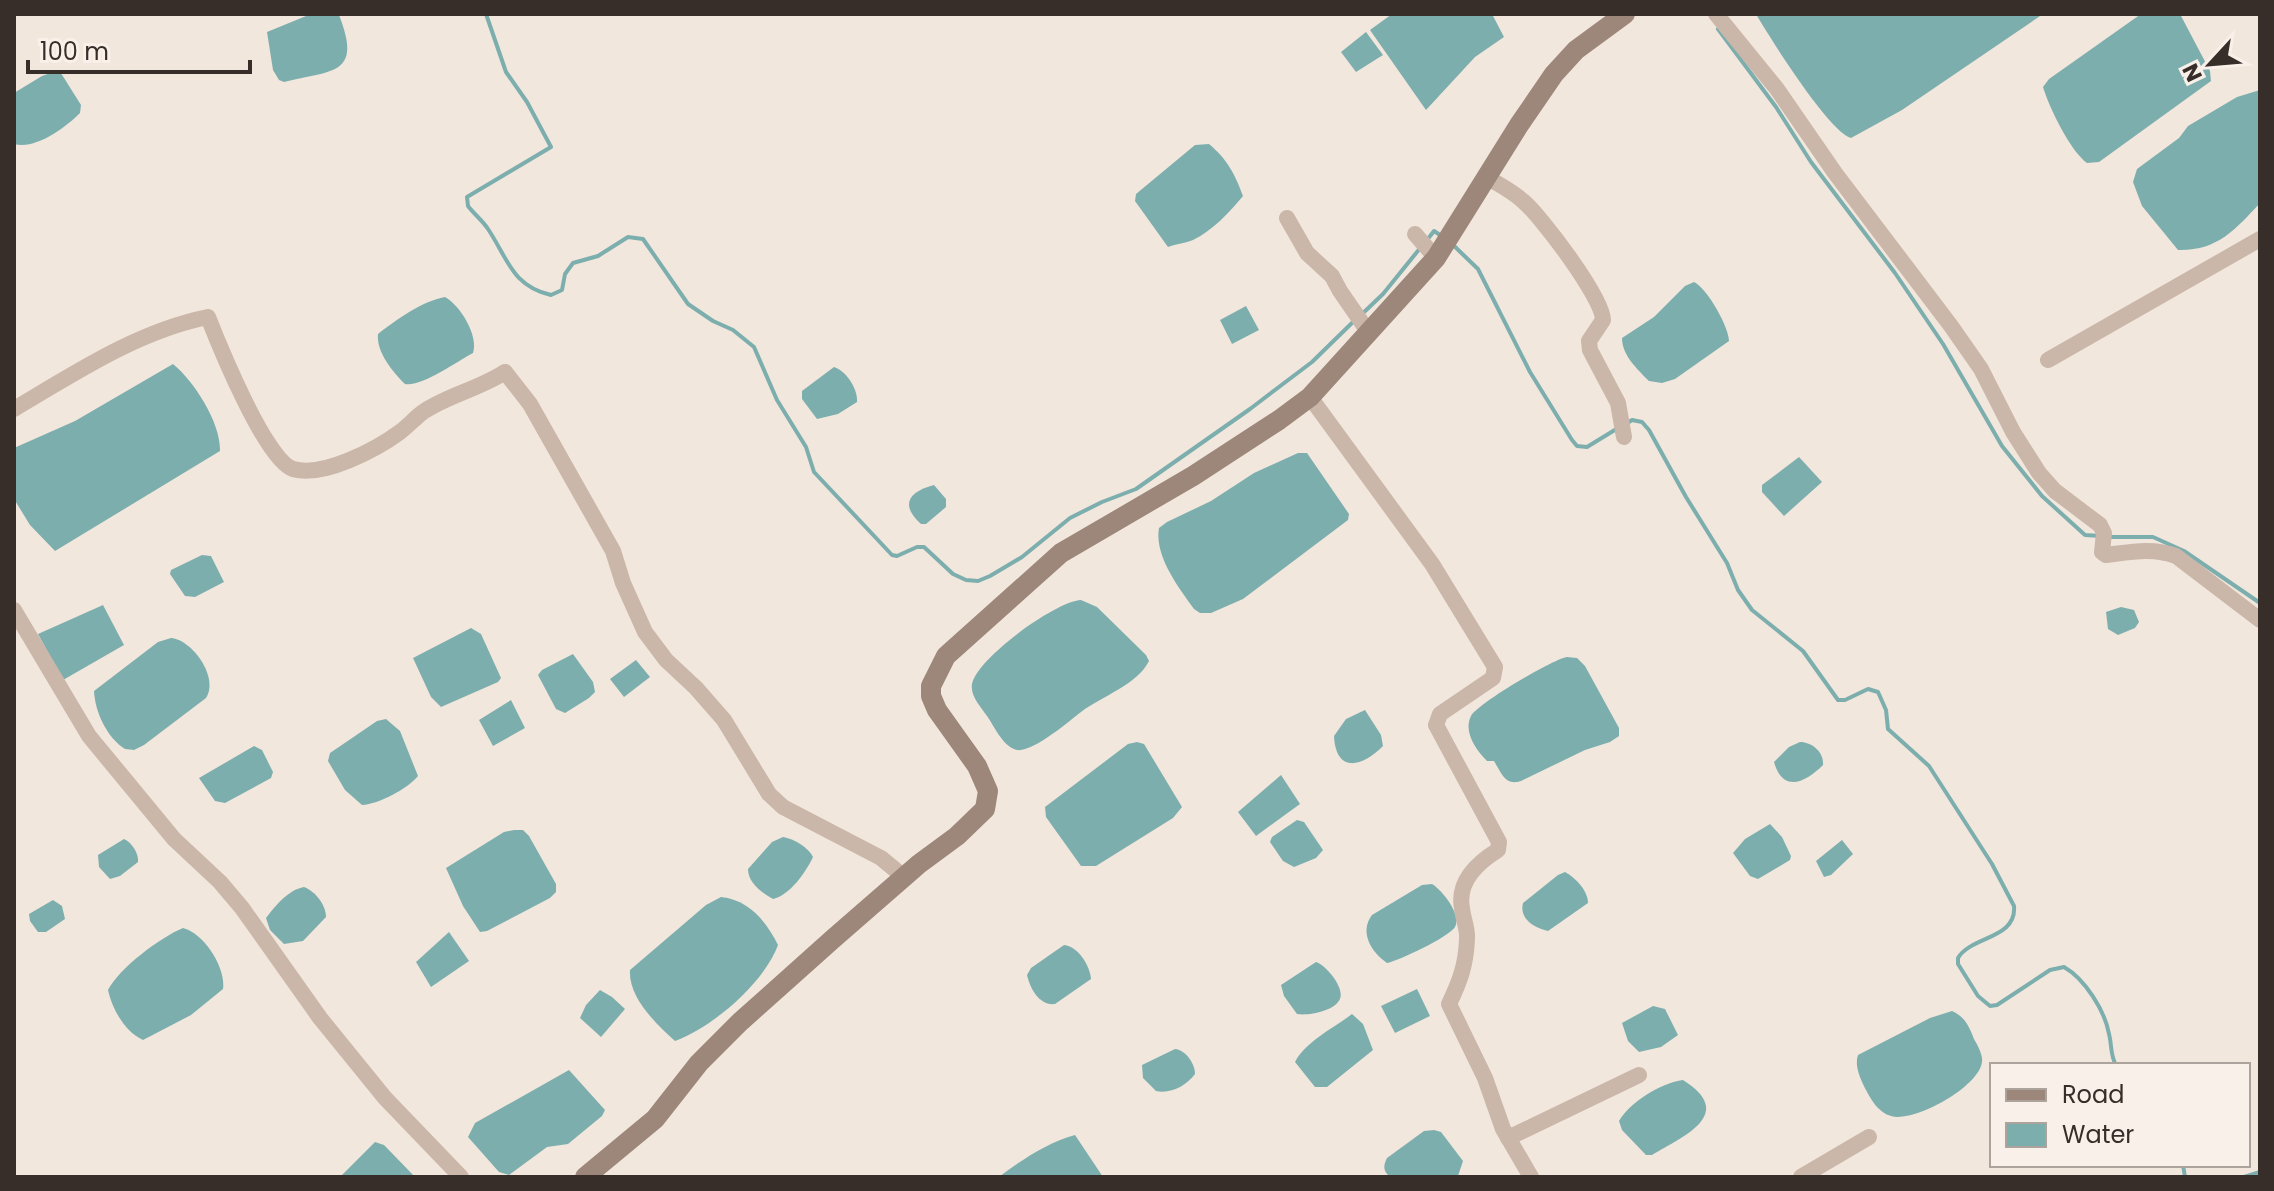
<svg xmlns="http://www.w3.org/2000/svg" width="2274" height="1191" viewBox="0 0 2274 1191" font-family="Poppins,sans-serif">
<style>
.water{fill:#7daeae}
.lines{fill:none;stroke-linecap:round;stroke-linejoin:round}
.stream{stroke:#7daeae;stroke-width:4}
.minor{stroke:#cab7a9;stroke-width:16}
.secondary{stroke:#9d867a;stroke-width:20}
</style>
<rect width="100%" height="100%" fill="#f2e7dd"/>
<g class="water">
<path d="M311,14L339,15C363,76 332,70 284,82L279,80L273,70L267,32Z"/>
<path d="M1392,14H1492L1504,37L1475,57L1426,110L1370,30Z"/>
<path d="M1756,14H2043L1902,110L1851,138C1829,132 1770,38 1756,14Z"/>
<path d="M2141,14H2180L2210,71L2211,81L2099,162L2087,163C2070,151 2049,107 2043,87L2049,79Z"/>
<path d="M1366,32L1383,55L1356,72L1341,52Z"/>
<path d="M59,70L81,105L80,113C65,128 35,150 14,144V93L42,76Z"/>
<path d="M2260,90V203C2235,230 2217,251 2178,250L2142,206L2133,182L2137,169L2179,138L2188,126L2237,97Z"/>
<path d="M1209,144C1227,159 1235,174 1243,196C1230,212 1212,231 1193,240C1186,243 1176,244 1168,247L1135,201L1136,194L1195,145Z"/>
<path d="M1694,282C1707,288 1729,327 1729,341L1675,379L1662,383L1649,381C1637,369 1622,355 1622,338L1654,317L1685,286Z"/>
<path d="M445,297C460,305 479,336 473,353C456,362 422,387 405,384C393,372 376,352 378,334C396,320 422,301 445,297Z"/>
<path d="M1246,306L1259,330L1232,344L1220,320Z"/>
<path d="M173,364C194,381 221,423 220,451L55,551L30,525L14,499V448L75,421Z"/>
<path d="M834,367C847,371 858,390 857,402L838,414L817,419L802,399V391Z"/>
<path d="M1298,453H1307L1349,514L1348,520L1243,599L1211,613H1200L1194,609C1179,588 1154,556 1159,528L1167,522L1211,501L1254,473Z"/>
<path d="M1799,457L1822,482L1784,516L1762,492V485Z"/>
<path d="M934,485L946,499V507L926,524H921C900,505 908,492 934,485Z"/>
<path d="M202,555L211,556L224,582L195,597L185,596L170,574L171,570Z"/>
<path d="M1081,600L1097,607L1146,655L1149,661C1137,685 1102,696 1081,712C1069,721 1028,757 1014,749C1002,744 994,726 987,716C981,707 970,696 972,684C977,658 1056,601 1081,600Z"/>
<path d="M103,605L124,645L63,680L38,634Z"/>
<path d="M2121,607L2134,610L2139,622L2135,628L2118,635L2108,629L2106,612Z"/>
<path d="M471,628L481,634L501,678L498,682L441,707L431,697L413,658Z"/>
<path d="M171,638C193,640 219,678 206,698L144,745L134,750L125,749C107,738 95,712 94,691L158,642Z"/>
<path d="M573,654L593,682L595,692L589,698L565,713L556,709L538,675L542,670Z"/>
<path d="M1567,657L1577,658L1585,666L1619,728V736L1610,742L1585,750L1521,781C1505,786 1502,774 1494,761H1487C1476,750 1463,732 1471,716C1477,704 1553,659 1567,657Z"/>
<path d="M636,660L650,677L624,697L610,679Z"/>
<path d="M511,700L525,728L493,746L479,720Z"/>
<path d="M1365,710L1381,735L1383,746C1362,767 1336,774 1334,736L1346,719Z"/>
<path d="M386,719L400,731L418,776C407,789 379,804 362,805L345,790L328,761L330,753L377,721Z"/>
<path d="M1137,742L1144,744L1182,807L1173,818L1104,861L1096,866H1081L1046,817L1045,807L1128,744Z"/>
<path d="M1800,742C1812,742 1824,752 1823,765C1806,782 1783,794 1774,762L1789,747Z"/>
<path d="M254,746L262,750L273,772L271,778L225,803L215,801L199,778Z"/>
<path d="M1281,775L1300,804L1256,836L1238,812Z"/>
<path d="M1297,820L1304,822L1323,850L1316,858L1294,867L1283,861L1270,842L1272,837Z"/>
<path d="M1770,824L1782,837L1791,856L1790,860L1758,879L1750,876L1733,853L1745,839Z"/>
<path d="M514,830H523L529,836L556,884V892L550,898L487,931L480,932L463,906L446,868L504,832Z"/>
<path d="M783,837C794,839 808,847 813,857C806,872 790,895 773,899C762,893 748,883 748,869L772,842Z"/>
<path d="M124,839C131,842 139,853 138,862L120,876L110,879L99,867L98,855Z"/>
<path d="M1842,840L1853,854L1831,875L1824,877L1816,861Z"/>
<path d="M1565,872C1576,878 1588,891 1588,903L1548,931C1534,928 1519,919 1523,903L1558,875Z"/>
<path d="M1432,884C1442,890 1462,915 1455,927C1449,937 1398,961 1387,963C1371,952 1359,932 1372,915L1422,885Z"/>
<path d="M304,887C315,891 326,905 326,917L303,941L284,944L270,930L266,918C276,905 288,890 304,887Z"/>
<path d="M721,897C749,900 766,921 778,945C764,983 713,1027 675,1041C656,1024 628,997 630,970L706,905Z"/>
<path d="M53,900L62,906L65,919L46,932H38L30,921L29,914Z"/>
<path d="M183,928C204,933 226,968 223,989L191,1015L143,1040C125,1032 112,1009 108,990C119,968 161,937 183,928Z"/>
<path d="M449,932L469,961L431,987L416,962Z"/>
<path d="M1064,945C1078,946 1090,966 1091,979L1055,1004C1039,1006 1030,988 1027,975L1031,968Z"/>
<path d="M1316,962C1326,965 1345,988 1340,999C1335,1011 1308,1016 1297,1014L1284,996L1281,985Z"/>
<path d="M1417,989L1430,1016L1395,1033L1381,1006Z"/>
<path d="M600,990L612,997L625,1009L601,1037L580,1018L586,1005Z"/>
<path d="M1653,1006L1665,1009L1678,1035L1661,1047L1639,1052L1628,1041L1622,1023Z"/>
<path d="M1952,1011C1965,1017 1969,1026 1974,1039C1978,1046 1983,1055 1982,1062C1979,1087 1914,1123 1891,1116C1879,1113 1871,1100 1866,1090C1861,1080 1854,1066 1858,1055L1930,1018Z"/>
<path d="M1352,1014L1363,1024L1373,1050L1327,1087H1315L1295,1062C1306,1041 1334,1028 1352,1014Z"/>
<path d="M1175,1049C1186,1050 1195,1064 1195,1074C1186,1086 1171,1094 1156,1091L1143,1078L1142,1065Z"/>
<path d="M569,1070L605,1110L602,1116L568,1144L547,1147L509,1175L499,1172L468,1137L475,1123Z"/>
<path d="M1683,1080C1737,1114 1684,1136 1652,1155H1646L1622,1130L1619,1121C1630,1102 1661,1083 1683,1080Z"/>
<path d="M1434,1130L1441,1132L1463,1161L1458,1176L1390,1177C1383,1171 1383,1166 1387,1158L1424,1131Z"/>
<path d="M1075,1135L1103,1177H999C1021,1160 1049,1142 1075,1135Z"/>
<path d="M375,1142L384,1145L415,1177H340Z"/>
</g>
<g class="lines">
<g class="stream">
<path d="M486,14L506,72L527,102L551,147L467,197L468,206C474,214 483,221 488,229C508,259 512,286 551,295L562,290L565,274L573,263L598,256L628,237L643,239L688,304L713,321L733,330L754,347L777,400L806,447L814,472L892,555L897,556L917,547H924L953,574L966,580L978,581L990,576L1022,557L1070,518L1102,502L1136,489L1250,409L1312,362L1354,321"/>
<path d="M1718,29L1776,107L1811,162L1895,273L1943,344L2002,446L2042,496L2085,535L2101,536"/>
<path d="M1427,240L1434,231L1440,235"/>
<path d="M1451,243L1478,269L1530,372L1572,440L1577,446L1587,447L1618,428"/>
<path d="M1361,315L1383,294L1421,247"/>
<path d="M1626,424L1632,420L1642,422L1649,430L1686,497L1727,563L1738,590L1752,610L1803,651L1838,700H1845L1868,689L1878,692L1886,710L1888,729L1929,766L1992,864L2014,906C2017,939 1971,936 1958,958V964L1978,996L1990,1006L1997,1005L2050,970L2064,967C2085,979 2105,1011 2109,1034C2112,1045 2110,1055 2116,1065"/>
<path d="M2110,537H2153L2184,551L2260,603"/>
<path d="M2183,1165L2185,1177"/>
<path d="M2244,1177L2260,1172"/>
</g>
<g class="minor">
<path d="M1716,14L1777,89L1835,173L1951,326L1981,369L2013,432L2039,473L2055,491L2100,525L2104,533L2102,552L2106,555C2130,552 2153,547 2176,556L2260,620"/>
<path d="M1486,177C1499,184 1512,191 1523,201C1541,216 1603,298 1603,320L1589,341L1590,350L1618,403L1624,437"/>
<path d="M1287,218L1307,253L1332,276L1340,291L1369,333"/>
<path d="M1415,234L1436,258"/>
<path d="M2048,360L2260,239"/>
<path d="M1310,397L1432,564L1495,667L1493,678L1440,714L1436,725L1499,842L1498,850C1477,863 1457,882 1462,908C1463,919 1468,929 1467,939C1466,965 1460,981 1449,1004L1485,1078L1503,1129L1531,1177"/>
<path d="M14,409C75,373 138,331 208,317C219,345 266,461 293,469C323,478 377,449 400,432C408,426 415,418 423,412C448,395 479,389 505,372L530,404L613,551L623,583L645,632L666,660L696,688L724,720L769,794L783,807L881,858L904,877"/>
<path d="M14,610L89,736L174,839L220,882L242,908L320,1018L385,1098L461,1177"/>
<path d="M1508,1138L1639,1075"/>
<path d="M1801,1177L1869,1137"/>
</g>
<path class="secondary" d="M585,1177L655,1119L699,1063L740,1022L834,938L919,864L957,836L985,809L988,791L977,766L937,710L931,696V686L946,656L1061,553L1193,476L1279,420L1310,397L1436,258L1519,125L1554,74L1576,50L1625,14"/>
</g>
<rect width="2274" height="1191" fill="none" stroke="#372d29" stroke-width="32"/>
<rect x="1990" y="1063" width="260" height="104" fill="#f9f1e9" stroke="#aba39c" stroke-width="2"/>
<rect x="2006" y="1089" width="40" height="12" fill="#9d867a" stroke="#aba39c" stroke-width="2"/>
<text x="2062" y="1103" font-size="24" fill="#372d29">Road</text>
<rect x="2006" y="1123" width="40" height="24" fill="#7daeae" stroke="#aba39c" stroke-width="2"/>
<text x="2062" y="1143" font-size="24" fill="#372d29">Water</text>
<g transform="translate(2210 64) rotate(244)" stroke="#f9f1e9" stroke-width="6" paint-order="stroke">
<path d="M0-6L14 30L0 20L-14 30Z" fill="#372d29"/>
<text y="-12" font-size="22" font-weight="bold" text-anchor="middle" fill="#372d29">N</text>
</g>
<path d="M28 60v12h222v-12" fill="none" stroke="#372d29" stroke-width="4"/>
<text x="40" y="60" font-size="24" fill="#372d29" stroke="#f9f1e9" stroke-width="6" paint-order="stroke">100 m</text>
</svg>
